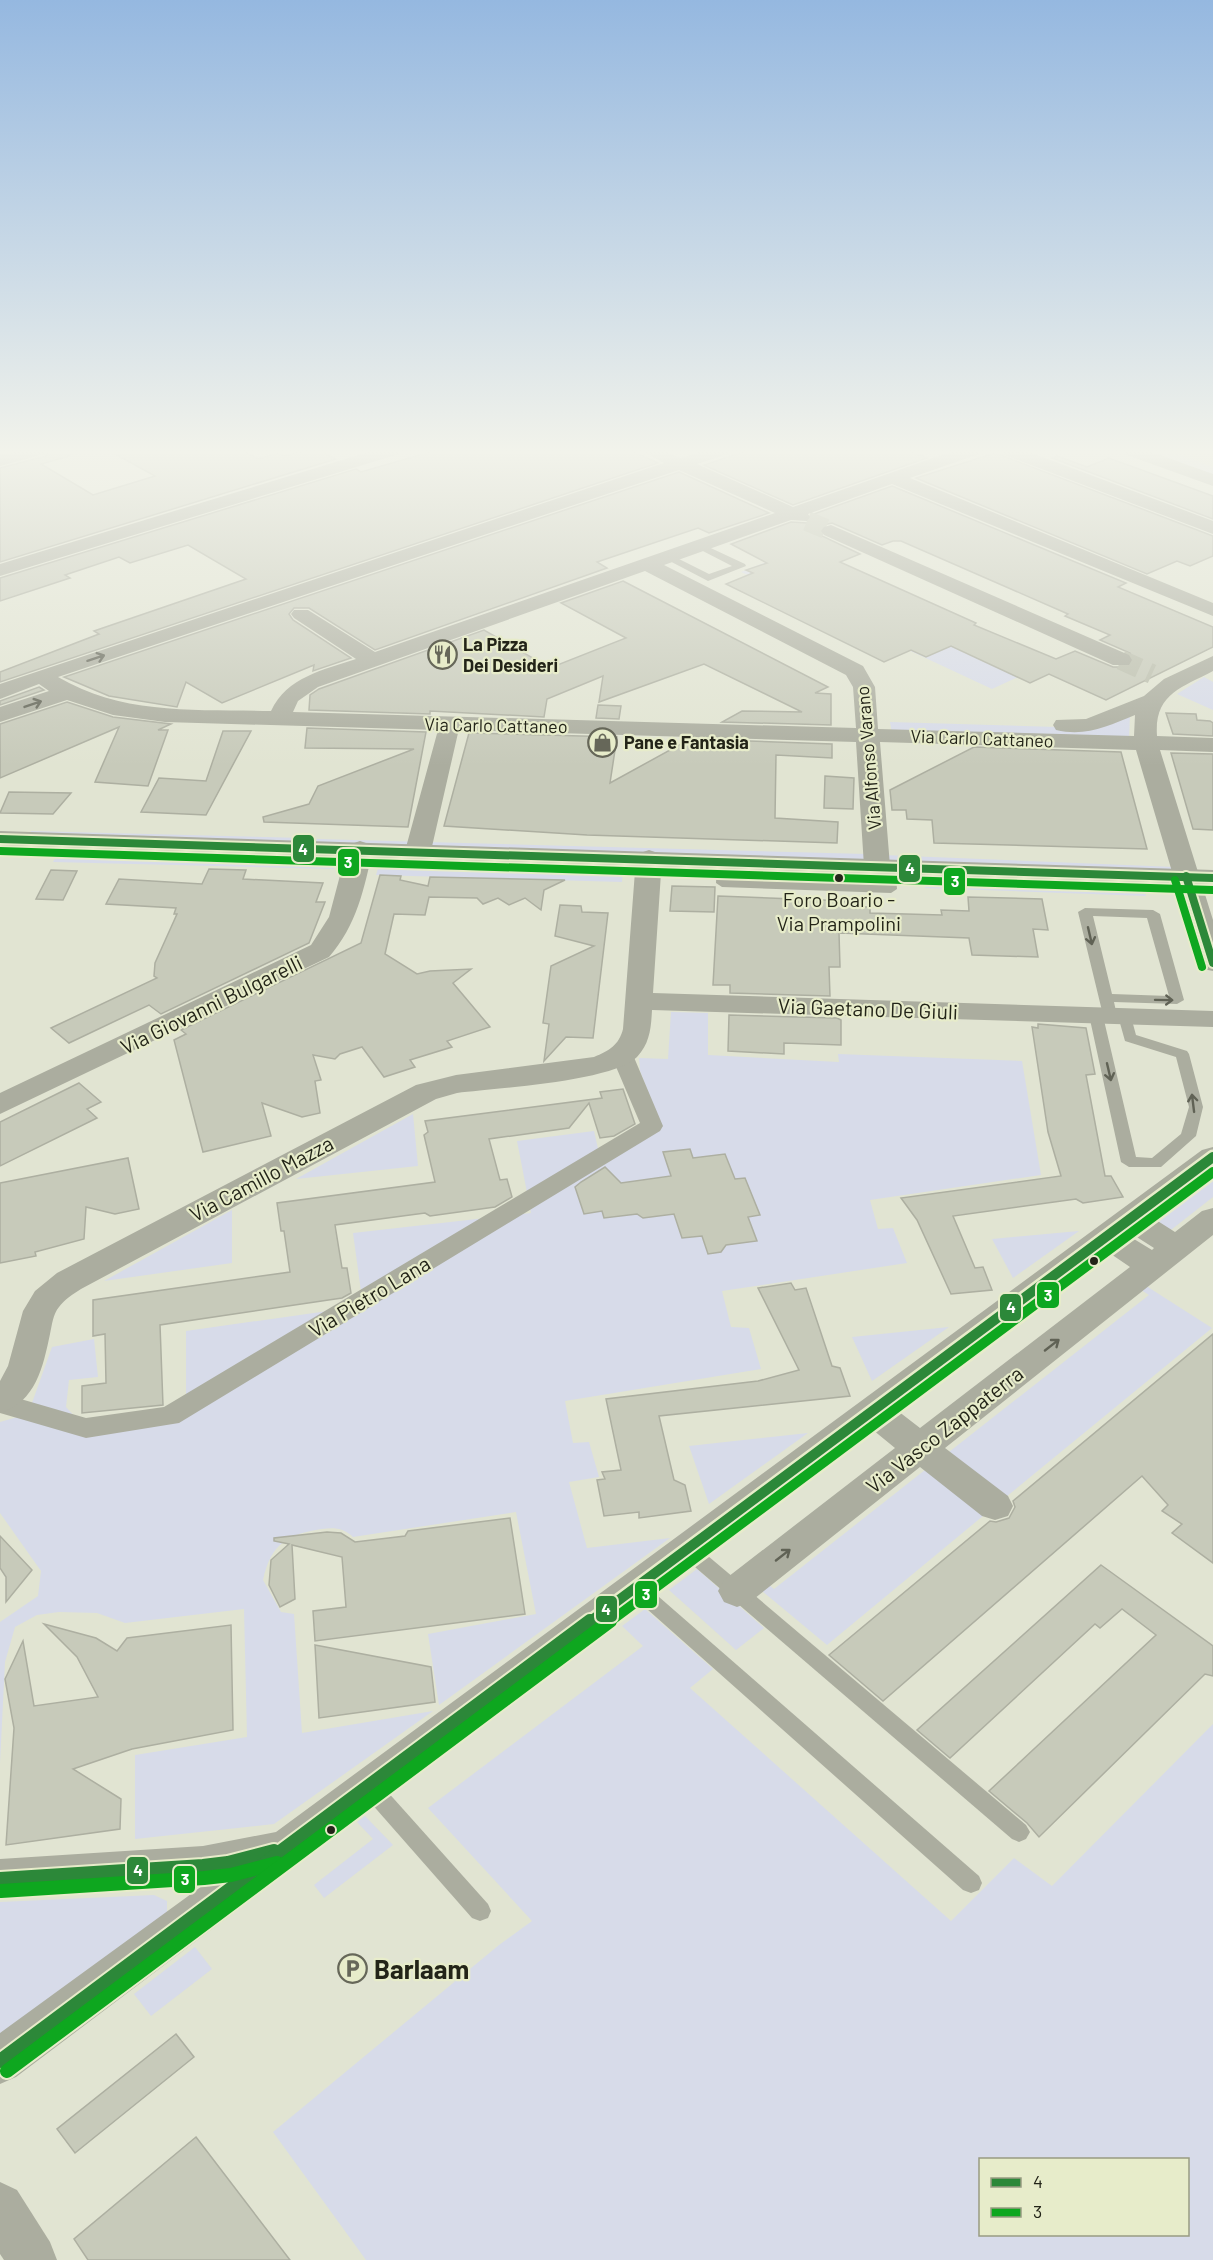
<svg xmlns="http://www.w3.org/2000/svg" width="1213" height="2260" viewBox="0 0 1213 2260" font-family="Barlow,sans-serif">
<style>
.green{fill:#d7dbe9;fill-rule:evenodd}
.building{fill:#c7caba;stroke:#adafa1;stroke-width:1.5;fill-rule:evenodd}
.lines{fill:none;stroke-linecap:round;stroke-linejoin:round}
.minor-tunnel{stroke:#bbbead;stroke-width:20;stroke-dasharray:20 10;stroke-linecap:butt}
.service{fill:#abad9f;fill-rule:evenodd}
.pedestrian{fill:#abad9f;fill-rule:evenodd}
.minor{fill:#abad9f;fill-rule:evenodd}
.tertiary{fill:#abad9f;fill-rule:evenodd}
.bus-1-far2-casing{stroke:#e7ecca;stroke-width:12}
.bus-1-far1-casing{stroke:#e7ecca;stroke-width:15}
.bus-1-casing{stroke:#e7ecca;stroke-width:18}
.bus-2-far2-casing{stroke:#e7ecca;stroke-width:12}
.bus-2-far1-casing{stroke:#e7ecca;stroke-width:15}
.bus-2-casing{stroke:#e7ecca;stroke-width:18}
.bus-1-far2{stroke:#2c8839;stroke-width:8}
.bus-1-far1{stroke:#2c8839;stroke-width:10}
.bus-1{stroke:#2c8839;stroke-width:14}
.bus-2-far2{stroke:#0ea71f;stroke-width:8}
.bus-2-far1{stroke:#0ea71f;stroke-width:10}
.bus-2{stroke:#0ea71f;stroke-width:14}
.oneway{stroke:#606255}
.bus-dot{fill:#232418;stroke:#e7ecca;stroke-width:2}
.labels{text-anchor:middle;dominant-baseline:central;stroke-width:4.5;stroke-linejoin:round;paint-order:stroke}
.far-poi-label{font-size:18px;font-weight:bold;fill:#232418;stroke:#e7ecca;text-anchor:start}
.far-street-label{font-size:18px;fill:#232418;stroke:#e7ecca}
.bus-label{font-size:20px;fill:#232418;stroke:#e7ecca}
.street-label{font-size:21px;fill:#232418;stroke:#e7ecca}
.near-poi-label{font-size:26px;font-weight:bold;fill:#232418;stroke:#e7ecca;text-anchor:start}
.line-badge{stroke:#e7ecca;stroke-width:2}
.badge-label{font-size:16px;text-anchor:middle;font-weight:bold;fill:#fff}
</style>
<rect width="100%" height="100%" fill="#e1e4d2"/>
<g class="green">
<path d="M1139,450H1166L1213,467V476Z"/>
<path d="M783,555L1029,672L992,689L741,572Z"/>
<path d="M1204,677L1213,682V710L1177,694Z"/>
<path d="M1130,714L1129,739L892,733L890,722L1090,728Z"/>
<path d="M31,831L305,838L304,845L29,837Z"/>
<path d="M317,839L866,854L867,861L315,845Z"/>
<path d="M60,850L337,857L334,869L53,862Z"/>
<path d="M883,855L1175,867L1176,871L886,861Z"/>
<path d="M380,862L623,869L622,882L376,875Z"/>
<path d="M925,880L1144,887L1146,896L925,888Z"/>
<path d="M671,1012L708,1013V1055L839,1062L838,1054L1022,1061L1041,1175L870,1200L878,1229L893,1228L907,1263L722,1291L731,1327L749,1328L761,1369L565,1401L573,1443L589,1442L599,1477L569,1482L587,1548L670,1538L439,1705L428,1634L536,1614L516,1512L353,1537C344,1528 334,1527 322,1529C287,1534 271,1544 263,1580L281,1612L294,1614L302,1733L433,1711L274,1824L135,1839V1755L247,1737L244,1609L125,1623L97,1613L59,1612L37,1615L15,1627L5,1662L0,1763V1622L38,1596L41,1571L0,1513V1422L28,1414L52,1347L94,1339L98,1377L69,1380L66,1407L78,1420L186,1411V1331L363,1306L353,1233L531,1213L517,1141L594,1131L599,1153L660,1123L640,1071L639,1058L668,1059Z"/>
<path d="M413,1114L418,1166L296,1179Z"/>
<path d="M1213,1177V1197L1167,1233L1152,1224Z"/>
<path d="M232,1210V1263L104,1281Z"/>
<path d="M1079,1231L1013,1278L992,1239Z"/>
<path d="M1140,1282L1212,1328L1006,1497L949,1452L1149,1295L1135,1286Z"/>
<path d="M949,1327L872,1381L852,1337Z"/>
<path d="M808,1433L709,1504L689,1446Z"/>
<path d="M930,1466L989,1511L827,1645L756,1586L764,1581L774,1589Z"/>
<path d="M697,1569L764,1628L736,1650L669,1590Z"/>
<path d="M645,1609L713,1669L690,1688L951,1921L1014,1858L1052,1886L1213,1724V2260H366L273,2132L499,1945L532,1921L428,1808L643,1646L622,1626ZM980,2160H1188V2234H980Z"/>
<path d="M365,1816L393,1845L324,1898L314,1885L373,1839L357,1822Z"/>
<path d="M154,1895L167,1901V1914L0,2039V1902Z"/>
<path d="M195,1947L212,1969L151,2016L134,1994Z"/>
</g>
<g class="building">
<path d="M50,450H69L70,456L41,464L93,495L155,476L108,450H241L258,459L278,453L285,456L307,450H318L336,459L0,562V468L46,456Z"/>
<path d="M437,450H630L658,463L0,682V672L99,634L94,631L246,579L188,545L130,563L119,557L65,575L70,578L0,601V578L356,469L361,472Z"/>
<path d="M749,450H907L927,458L793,505L704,465Z"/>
<path d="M995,453L1213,536V556L1190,566L1177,561L1147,574L916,478Z"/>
<path d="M1057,456L1087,467L1109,458L1213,496V519L1052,458Z"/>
<path d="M679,472L769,513L709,533L698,528L597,562L607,568L375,650L309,608H294L289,614L293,620L351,658L313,671L314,665L222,703L186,682L177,707L109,696L64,677Z"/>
<path d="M892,486L1126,583L1118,587L1213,627V647L1106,700L1049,674L1030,683L951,646L926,657L911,650L884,662L726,584L753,573L746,570L767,563L731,544L791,522L807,523L811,515ZM832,523L882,545L893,541H901L1068,614L1065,616L1110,635L1100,640L1130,653L1134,661L1129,667H1113L1075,651L1056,659L974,625L976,623L840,562L860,554L822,536L819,530L823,525Z"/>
<path d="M623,581L828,687L815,693L831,694V725L722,722L742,711L802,712L704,664L599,702L603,676L547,699L544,717L430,711V714L309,710L310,695L319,689L484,630L550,668L626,638L561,603Z"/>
<path d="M39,687L44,690L0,705V701Z"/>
<path d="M67,702L113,717L171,724L158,730H168L148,786L95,782L119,727L0,778V724Z"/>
<path d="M598,705L621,706L619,719L596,718Z"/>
<path d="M1166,713L1196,714L1197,720L1210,721L1213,723V736L1173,734Z"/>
<path d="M307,728L426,732L408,827L264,822L263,817L309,804L318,786L414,749L305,748Z"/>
<path d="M223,731H251L206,815L141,812L159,778L206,781Z"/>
<path d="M469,733L617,737L610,783L690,739L832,744V758L776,755L775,818L838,822L837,843L587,835L444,826Z"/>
<path d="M974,747L1121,752L1147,849L934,843L932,820L907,819L906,810H892L890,790Z"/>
<path d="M1171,753L1213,754V830L1193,829Z"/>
<path d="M825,776L854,778L853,809L824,808Z"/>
<path d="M9,792L71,793L53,814L0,813Z"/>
<path d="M209,869L246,870L243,879L323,883L316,902H325L309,943L161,1014L149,1005L69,1043L51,1028L157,978L154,976L155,963L177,914H174L176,908L106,904L119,879L202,884Z"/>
<path d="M51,870L77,871L63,900L36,899Z"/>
<path d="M380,875L401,876L400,880L428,886L430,877L565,880L544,890L541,910L525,898L509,905L498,898L483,904L477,898L429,897L425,915L394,914L385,954L417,974L430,971L471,969L453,983L490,1027L447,1041L452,1047L410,1060L415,1067L384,1077L362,1047L340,1054L335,1059L313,1055L321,1080L315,1081L320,1113L302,1117L262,1103L271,1136L203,1152L174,1040L186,1034L181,1030L361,943Z"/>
<path d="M672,886L715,887L714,912L670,911Z"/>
<path d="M718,896L847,901V906L870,907V913L942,915L941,910L969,911L968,897L1042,899L1048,930L1033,929L1038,957L972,955L969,938L839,933L840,967H829L830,996L730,993V985H713Z"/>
<path d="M560,905L581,906L582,912L608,913L593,1038L566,1037L544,1061L549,1024L543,1023L551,966L594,946L555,936Z"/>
<path d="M729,1015L837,1018L841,1020V1045L784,1043V1054L728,1051Z"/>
<path d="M1038,1024L1086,1028L1095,1074L1086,1075L1105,1176H1111L1123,1197L1083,1203L1076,1199L953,1216L975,1268L983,1267L992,1290L951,1294L917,1220L901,1198L1061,1176L1048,1132L1032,1027L1038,1028Z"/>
<path d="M79,1083L101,1102L87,1109L97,1118L0,1166V1122Z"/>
<path d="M623,1089L635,1124L614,1136L600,1138L589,1103L569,1128L489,1139L500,1180L507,1179L512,1197L495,1207L430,1216L425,1213L335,1225L342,1268H347L351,1293L342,1298L160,1325L163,1405L82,1413V1386L106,1383L105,1334L93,1336V1300L290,1272L284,1231H281L277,1203L435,1182L424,1135L428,1132L425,1121L602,1098L600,1092Z"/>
<path d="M690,1149L693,1158L725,1154L735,1179L745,1178L760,1215L748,1217L757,1241L726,1245L721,1252L708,1254L702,1236L682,1238L674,1214L643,1218L637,1214L604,1218L602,1211L584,1214L575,1187L581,1182L605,1167L621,1183L671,1176L663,1152Z"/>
<path d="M128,1158L139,1209L115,1214L86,1207L84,1239L35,1252L36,1256L0,1263V1183Z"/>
<path d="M791,1283L795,1290L806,1288L832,1366L840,1368L850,1396L659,1416L674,1480L685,1485L691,1511L639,1518V1512L604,1516L597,1480L605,1479L602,1472L621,1470L606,1399L758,1381L799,1370L758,1288Z"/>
<path d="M1213,1334V1563L1172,1533L1182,1524L1162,1511L1168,1505L1142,1476L883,1701L829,1655L990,1521L996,1522L1009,1518L1015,1507L1013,1501Z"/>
<path d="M510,1518L525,1614L315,1641L313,1611L346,1607L342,1557L292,1545L295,1599L280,1607L269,1585L271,1560L289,1544L274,1541V1538L327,1532L341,1533L355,1542L405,1536L408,1531Z"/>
<path d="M0,1536L32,1570L6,1602V1577L0,1568Z"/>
<path d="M1101,1565L1213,1646V1676L1205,1674L1039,1837L1027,1823L989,1791L1156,1635L1122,1609L1100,1628L1095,1624L950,1758L917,1730Z"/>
<path d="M44,1624L96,1638L117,1651L127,1638L231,1625L233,1730L132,1749L73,1769L121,1799L120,1829L6,1845L14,1728L5,1679L23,1641L34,1706L98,1697L77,1657Z"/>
<path d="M315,1645L431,1667L435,1702L319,1718Z"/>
<path d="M176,2034L194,2057L75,2153L57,2129Z"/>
<path d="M196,2137L290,2260H88L74,2239Z"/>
</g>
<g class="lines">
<g class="minor-tunnel">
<path d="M807,521L831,531"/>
<path d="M1121,660L1152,674"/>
</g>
<g class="service">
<path d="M700,543L745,564L746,566L708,581L662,557L671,555L709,574L732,566L697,548L695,546Z"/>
<path d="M723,856L729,860V879L884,885L883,866L889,862L895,866L897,889L891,893L722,887L716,883L717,860Z"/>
<path d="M1085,908L1153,910L1160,914L1184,1000L1177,1004L1114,1002L1117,1016L1115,1019L1110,1020L1103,1016L1136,1157L1152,1158L1181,1134L1189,1107L1176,1057L1125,1041L1118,1016L1120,1013H1130L1136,1035L1187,1051L1189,1054L1203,1107L1196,1136L1161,1167H1129L1121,1162L1089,1015L1096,1011L1103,1015L1078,912ZM1093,916L1147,918L1169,996L1112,994Z"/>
<path d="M688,1542L695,1545L1026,1825L1030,1832L1026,1839L1019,1842L1012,1839L681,1555L679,1550L681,1545Z"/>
<path d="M636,1580L643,1583L979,1876L982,1883L979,1890L971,1893L963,1890L629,1593L626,1588L629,1583Z"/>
<path d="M370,1778L377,1780L488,1904L491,1911L488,1918L480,1921L472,1918L363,1794L360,1787L363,1780Z"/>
</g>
<path class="pedestrian" d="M622,1048L630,1050L633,1055L663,1126L660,1131L179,1423L86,1438L0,1413V1393L86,1418L164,1407L640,1123L611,1055L614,1050Z"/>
<g class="minor">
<path d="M20,450H48L45,454L0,466V455Z"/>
<path d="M375,450H402L399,454L0,576V564Z"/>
<path d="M640,450H663L681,458L705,450H731L728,454L697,464L793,507L956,450H982L979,454L910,478L1213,603V616L892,484L808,514L810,517L807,521L791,520L664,565L863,666L875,687L878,729L1134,736L1135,715C1108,726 1086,737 1056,730L1053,725L1056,720L1086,719L1144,696L1164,679L1213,656V671C1181,688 1154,694 1157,736L1213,738V752L1160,750L1213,920V971L1203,969L1199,963L1136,750L880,742L890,866L886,871L877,874L868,871L864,866L856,742L457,730L458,733L431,851L427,856L418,859L409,856L405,851L438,730L165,722L113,715L67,700L0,722V707L49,691L39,684L0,699V684L664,463ZM679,470L775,513L375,652L308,610H294L291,614L294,618L356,659C323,670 287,677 271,711C197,709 124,716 58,677ZM645,571L846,675L853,687L856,728L293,712L298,701L318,687Z"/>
<path d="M999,450H1024L1213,521V534L1002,454Z"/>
<path d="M1121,450H1146L1213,474V486L1124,454Z"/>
<path d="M831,525L1129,655L1132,660L1129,665H1113L824,535L821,531L824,527Z"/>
<path d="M360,841L369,844L373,849C364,889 357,925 329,957L0,1114V1093L311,945L329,917L347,849L351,844Z"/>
<path d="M649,850L658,853L662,858L653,993L1213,1011V1027L652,1010C651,1028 650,1043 637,1057C611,1082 496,1088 457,1093L436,1099L81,1289C73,1294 64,1300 59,1307C53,1314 52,1325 50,1334C43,1367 36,1402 0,1413V1381L8,1366L23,1311L35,1291L57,1273L416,1085L456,1075L594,1057C609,1051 619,1045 623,1029L636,858L640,853Z"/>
<path d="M1213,1147V1172L1153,1218L1175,1232L1202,1211L1213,1208V1235L945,1448L1008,1496L1013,1506L1008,1516L995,1520L982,1516L920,1467L750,1602L737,1607L724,1602L718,1591L724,1580L895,1448L873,1430L16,2077L0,2084V2033L202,1886L0,1899V1859L203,1846L276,1832L1202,1150ZM1132,1234L1154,1248L1152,1250L1129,1236ZM1108,1252L1130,1267L920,1428L898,1411Z"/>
<path d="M0,2182L17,2190L50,2242L57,2260H4L0,2254Z"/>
</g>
<path class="tertiary" d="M0,831L1213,870V886L0,847Z"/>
<defs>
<g id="bus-1-far2">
<path d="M0,839L1213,878"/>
<path d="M1186,876L1213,963"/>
</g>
<path id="bus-1-far1" d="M588,1623L1213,1157"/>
<g id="bus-1">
<path d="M0,1879L203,1866L228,1863L274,1851"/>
<path d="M0,2061L590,1621"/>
</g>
<g id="bus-2-far2">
<path d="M0,851L1213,890"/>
<path d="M1175,880L1202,967"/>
</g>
<path id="bus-2-far1" d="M608,1623L1213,1172"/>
<g id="bus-2">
<path d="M1,1891L204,1878L231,1875L277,1863"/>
<path d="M7,2071L610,1621"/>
</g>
</defs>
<use href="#bus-1-far2" class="bus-1-far2-casing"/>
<use href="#bus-1-far1" class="bus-1-far1-casing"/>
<use href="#bus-1" class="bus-1-casing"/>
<use href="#bus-2-far2" class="bus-2-far2-casing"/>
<use href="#bus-2-far1" class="bus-2-far1-casing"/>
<use href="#bus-2" class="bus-2-casing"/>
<use href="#bus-1-far2" class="bus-1-far2"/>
<use href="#bus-1-far1" class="bus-1-far1"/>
<use href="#bus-1" class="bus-1"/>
<use href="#bus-2-far2" class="bus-2-far2"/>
<use href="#bus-2-far1" class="bus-2-far1"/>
<use href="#bus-2" class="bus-2"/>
</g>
<defs><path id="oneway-shaft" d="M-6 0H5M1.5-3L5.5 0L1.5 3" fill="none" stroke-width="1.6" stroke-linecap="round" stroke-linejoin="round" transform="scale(1.5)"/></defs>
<g class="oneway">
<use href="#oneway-shaft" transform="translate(96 658) rotate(-18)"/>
<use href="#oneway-shaft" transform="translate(33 704) rotate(-19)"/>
<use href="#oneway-shaft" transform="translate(1090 936) rotate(77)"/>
<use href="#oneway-shaft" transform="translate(1164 1000) rotate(1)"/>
<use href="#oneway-shaft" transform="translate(1109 1072) rotate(77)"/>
<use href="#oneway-shaft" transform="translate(1193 1103) rotate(-97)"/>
<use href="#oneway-shaft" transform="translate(1052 1345) rotate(-38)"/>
<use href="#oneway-shaft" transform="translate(783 1555) rotate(-38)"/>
</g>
<linearGradient id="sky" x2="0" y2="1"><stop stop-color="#95b8e0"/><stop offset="0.59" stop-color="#f2f3eb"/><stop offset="1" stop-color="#f2f3eb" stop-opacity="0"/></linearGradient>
<rect width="1213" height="766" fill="url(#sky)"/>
<defs>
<symbol id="restaurant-ring" viewBox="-11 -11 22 22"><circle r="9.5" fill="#e7ecca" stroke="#666759" stroke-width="1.5"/><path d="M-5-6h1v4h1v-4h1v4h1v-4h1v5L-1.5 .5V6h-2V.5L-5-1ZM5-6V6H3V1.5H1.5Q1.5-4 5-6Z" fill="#666759"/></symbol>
<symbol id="shop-ring" viewBox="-11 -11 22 22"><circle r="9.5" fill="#e7ecca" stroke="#666759" stroke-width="1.5"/><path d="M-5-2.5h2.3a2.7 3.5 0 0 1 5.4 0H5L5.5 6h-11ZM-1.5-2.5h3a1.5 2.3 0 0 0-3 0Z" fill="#666759"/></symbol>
<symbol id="parking-ring" viewBox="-11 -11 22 22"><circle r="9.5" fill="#e7ecca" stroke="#666759" stroke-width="1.5"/><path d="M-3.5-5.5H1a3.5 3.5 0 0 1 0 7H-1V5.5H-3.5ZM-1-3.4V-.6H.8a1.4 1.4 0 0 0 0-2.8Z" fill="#666759"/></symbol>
</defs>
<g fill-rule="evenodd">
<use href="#restaurant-ring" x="426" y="638" width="33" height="33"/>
<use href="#shop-ring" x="586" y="726" width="33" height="33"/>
<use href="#parking-ring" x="336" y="1952" width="33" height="33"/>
</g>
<g class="bus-dot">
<circle cx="839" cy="878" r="5"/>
<circle cx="1094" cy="1261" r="5"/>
<circle cx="331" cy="1830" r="5"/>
</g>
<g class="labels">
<g class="far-poi-label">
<text x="463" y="644">La Pizza<tspan x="463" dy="21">Dei Desideri</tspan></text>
<text x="624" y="742">Pane e Fantasia</text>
</g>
<g class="far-street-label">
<text transform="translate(496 725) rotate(1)">Via Carlo Cattaneo</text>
<text transform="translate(982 738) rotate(2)">Via Carlo Cattaneo</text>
<text transform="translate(868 758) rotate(-95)">Via Alfonso Varano</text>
</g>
<g class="bus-label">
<text x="839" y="899">Foro Boario -<tspan x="839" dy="24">Via Prampolini</tspan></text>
</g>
<g class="street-label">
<text transform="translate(211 1004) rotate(-26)">Via Giovanni Bulgarelli</text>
<text transform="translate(868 1008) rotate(2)">Via Gaetano De Giuli</text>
<text transform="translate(261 1178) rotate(-28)">Via Camillo Mazza</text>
<text transform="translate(369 1296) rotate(-31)">Via Pietro Lana</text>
<text transform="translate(944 1429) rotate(-38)">Via Vasco Zappaterra</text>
</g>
<g class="near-poi-label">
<text x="374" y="1968">Barlaam</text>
</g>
</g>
<g class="line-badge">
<rect x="292" y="834" width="23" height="29" rx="6" fill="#2c8839"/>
<rect x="337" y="848" width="23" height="29" rx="6" fill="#0ea71f"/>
<rect x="898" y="854" width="23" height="29" rx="6" fill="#2c8839"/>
<rect x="943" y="867" width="23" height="29" rx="6" fill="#0ea71f"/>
<rect x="1036" y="1281" width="24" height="28" rx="6" fill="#0ea71f"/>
<rect x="999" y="1293" width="23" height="29" rx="6" fill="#2c8839"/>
<rect x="634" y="1580" width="24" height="29" rx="6" fill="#0ea71f"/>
<rect x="595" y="1595" width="23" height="28" rx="6" fill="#2c8839"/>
<rect x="126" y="1856" width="23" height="29" rx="6" fill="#2c8839"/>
<rect x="173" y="1865" width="23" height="29" rx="6" fill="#0ea71f"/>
</g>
<g class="badge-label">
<text x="303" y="855">4</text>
<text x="348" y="868">3</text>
<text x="910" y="874">4</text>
<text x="955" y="887">3</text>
<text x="1048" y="1301">3</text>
<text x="1011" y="1313">4</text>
<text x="646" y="1600">3</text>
<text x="606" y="1615">4</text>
<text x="138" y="1876">4</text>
<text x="185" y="1885">3</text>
</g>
<rect x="979" y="2158" width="210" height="78" fill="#e7ecca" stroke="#999c83" stroke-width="1.5"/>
<rect x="991" y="2178" width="30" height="9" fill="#2c8839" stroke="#999c83" stroke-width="1.5"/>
<text x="1033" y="2188" font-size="18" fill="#232418">4</text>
<rect x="991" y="2208" width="30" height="9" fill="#0ea71f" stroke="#999c83" stroke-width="1.5"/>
<text x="1033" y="2218" font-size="18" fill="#232418">3</text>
</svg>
